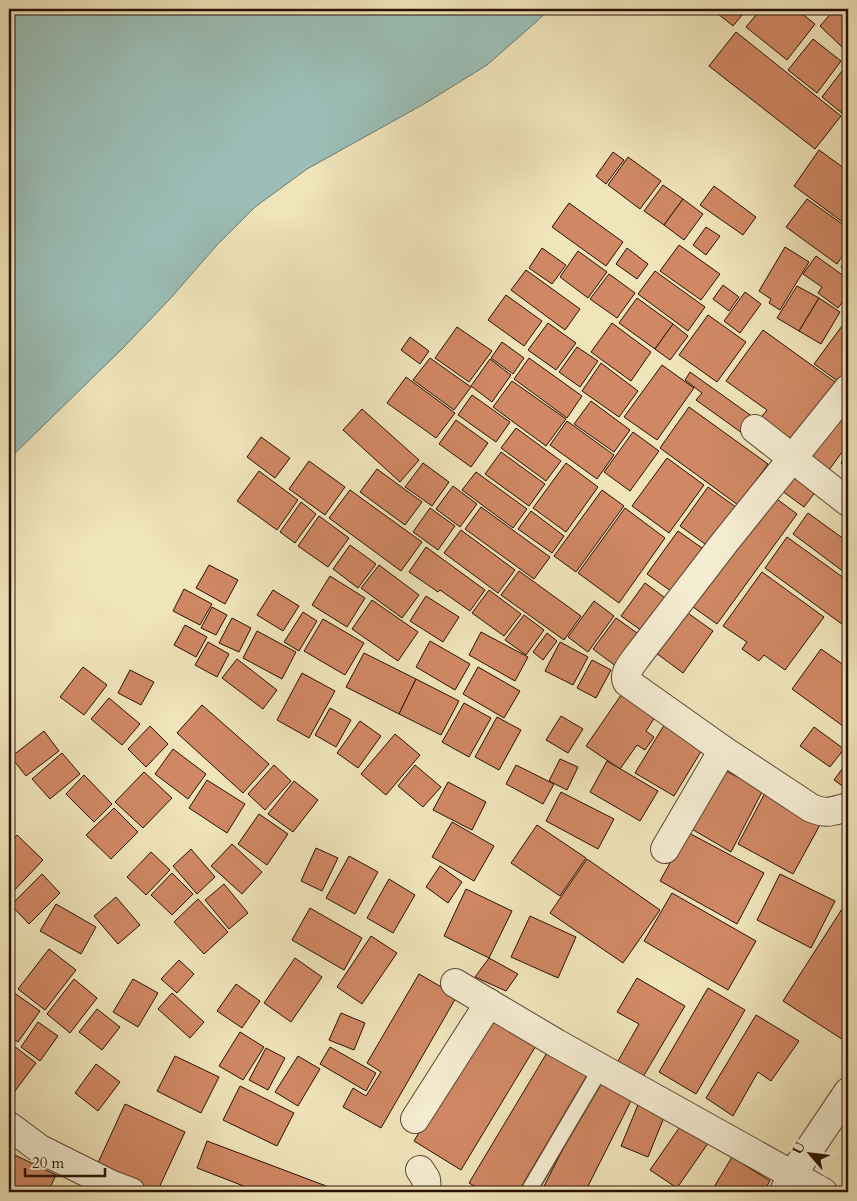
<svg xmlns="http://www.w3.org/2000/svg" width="857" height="1201" viewBox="0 0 857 1201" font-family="Cardo,serif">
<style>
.water{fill:#9bbeb6;stroke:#6e796f}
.building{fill:#d08864;stroke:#2a1104}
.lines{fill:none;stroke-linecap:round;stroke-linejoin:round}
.service-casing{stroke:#5c4632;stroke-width:18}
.minor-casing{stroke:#5c4632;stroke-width:30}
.service{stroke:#f5edd2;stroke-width:15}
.minor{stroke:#f5edd2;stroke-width:28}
</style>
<rect width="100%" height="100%" fill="#f0e4ba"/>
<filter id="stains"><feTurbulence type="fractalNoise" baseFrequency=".004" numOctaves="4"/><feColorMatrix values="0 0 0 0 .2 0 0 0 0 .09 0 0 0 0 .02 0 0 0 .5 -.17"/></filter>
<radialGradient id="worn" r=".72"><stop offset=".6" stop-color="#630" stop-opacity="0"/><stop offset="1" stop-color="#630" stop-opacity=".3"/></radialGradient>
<path class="water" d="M9,9H550L536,22L487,65L424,104L307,169L255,207L217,245L169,300L122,349L9,459Z"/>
<g class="building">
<path d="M712,9H747L733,26Z"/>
<path d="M761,9H796L815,24L787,60L746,27Z"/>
<path d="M835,9H848V42L843,48L820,26Z"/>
<path d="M736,32L841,116L815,149L709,66Z"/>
<path d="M813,39L841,61L817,93L788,70Z"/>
<path d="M842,71L848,76V118L822,97Z"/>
<path d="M819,150L848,171V226L794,186Z"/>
<path d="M613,152L624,160L606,184L596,176Z"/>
<path d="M628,157L661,181L640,209L608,185Z"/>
<path d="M663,185L683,199L664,225L644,211Z"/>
<path d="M714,186L756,217L743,235L700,205Z"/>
<path d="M683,199L703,214L684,240L664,225Z"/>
<path d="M807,199L848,228V248L837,264L786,227Z"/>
<path d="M569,203L623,242L606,266L552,227Z"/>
<path d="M706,227L720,236L706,255L693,245Z"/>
<path d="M679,245L720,274L701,300L660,271Z"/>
<path d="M785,247L809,262L780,310L769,303L771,299L759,291Z"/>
<path d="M542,248L566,265L552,284L529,268Z"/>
<path d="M627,248L648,264L637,279L616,264Z"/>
<path d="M578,251L607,272L588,298L560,277Z"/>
<path d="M816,256L848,279V294L838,308L818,293L822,287L803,274Z"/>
<path d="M848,256V272L841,267Z"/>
<path d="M526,270L580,309L565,330L511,290Z"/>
<path d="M655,271L705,307L688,331L638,294Z"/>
<path d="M609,274L635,293L617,318L590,299Z"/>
<path d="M723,285L739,297L729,311L713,299Z"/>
<path d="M797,286L819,298L799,331L777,318Z"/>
<path d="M745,292L761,304L740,333L724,321Z"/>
<path d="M506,295L542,321L524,346L488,320Z"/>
<path d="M637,298L673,324L655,349L619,323Z"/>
<path d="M819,298L840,312L821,344L799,331Z"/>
<path d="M708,315L746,342L717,382L679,355Z"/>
<path d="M848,316V327L843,323Z"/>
<path d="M548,323L576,343L556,370L528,350Z"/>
<path d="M612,323L651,352L631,381L591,352Z"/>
<path d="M673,324L688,336L670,360L655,349Z"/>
<path d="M842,326L848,331V384L846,387L814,364Z"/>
<path d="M457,327L492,351L469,382L435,358Z"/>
<path d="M763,330L842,387L797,448L759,420L767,410L726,381Z"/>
<path d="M410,337L429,351L420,364L401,350Z"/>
<path d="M502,342L524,358L513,374L491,358Z"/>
<path d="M577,347L598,361L580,387L559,372Z"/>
<path d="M430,358L471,387L454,410L413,380Z"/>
<path d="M529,358L582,396L567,418L514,379Z"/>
<path d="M490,359L511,375L492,402L471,386Z"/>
<path d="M601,363L638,391L619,417L582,391Z"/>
<path d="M662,365L694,388L657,440L624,417Z"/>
<path d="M690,372L753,417L742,433L696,400L702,393L685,380Z"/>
<path d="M406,377L455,413L436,438L387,403Z"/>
<path d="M512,381L566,419L546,446L493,407Z"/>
<path d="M472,395L510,422L496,442L458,415Z"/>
<path d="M848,399V444L829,470L805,452Z"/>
<path d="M591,401L630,430L614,452L574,424Z"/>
<path d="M689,407L768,464L738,505L660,448Z"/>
<path d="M362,409L419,460L400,482L343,430Z"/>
<path d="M456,420L488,443L471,467L439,444Z"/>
<path d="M567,421L614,455L597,479L550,445Z"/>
<path d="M516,428L561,461L546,481L501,448Z"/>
<path d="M633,432L659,451L630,491L604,472Z"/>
<path d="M261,437L290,458L275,478L247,457Z"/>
<path d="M501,452L545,484L529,506L485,474Z"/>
<path d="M848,453V469L841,463Z"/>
<path d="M667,458L704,485L669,533L632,506Z"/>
<path d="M309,461L345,487L325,515L289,489Z"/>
<path d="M423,463L449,482L432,506L405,487Z"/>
<path d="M566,463L598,487L566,532L533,508Z"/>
<path d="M789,465L819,487L804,507L774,485Z"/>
<path d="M377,469L422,502L405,525L360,492Z"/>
<path d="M259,471L298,500L277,530L237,501Z"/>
<path d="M476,472L527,509L513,528L462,490Z"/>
<path d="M453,486L477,504L460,527L436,509Z"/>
<path d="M708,487L740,510L712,549L680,526Z"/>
<path d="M350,490L422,542L401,571L329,518Z"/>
<path d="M602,490L624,506L576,572L554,556Z"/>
<path d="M766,491L797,514L717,624L686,602Z"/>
<path d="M301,502L316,514L295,543L280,532Z"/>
<path d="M481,507L550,557L534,579L465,529Z"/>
<path d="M430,508L455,526L438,550L413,532Z"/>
<path d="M625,508L665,538L619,603L578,573Z"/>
<path d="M531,511L564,536L552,553L518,529Z"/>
<path d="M808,513L848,542V575L793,534Z"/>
<path d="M319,516L349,538L328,567L298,546Z"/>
<path d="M461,530L515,570L498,593L444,553Z"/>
<path d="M678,531L709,553L678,596L647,574Z"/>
<path d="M787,537L848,581V624L846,627L765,568Z"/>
<path d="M350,545L376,564L358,588L333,569Z"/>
<path d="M426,547L485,590L470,611L440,590L438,592L409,572Z"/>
<path d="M209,565L238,580L225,604L196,588Z"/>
<path d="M379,565L419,595L402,618L361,588Z"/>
<path d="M519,571L581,616L564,640L501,595Z"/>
<path d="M762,572L824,617L785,670L764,655L759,661L742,649L747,642L723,626Z"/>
<path d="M330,576L365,598L347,627L312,605Z"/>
<path d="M645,583L672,603L649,636L621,616Z"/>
<path d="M184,589L212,604L200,625L173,611Z"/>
<path d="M273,590L299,606L283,631L257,615Z"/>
<path d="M489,590L521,614L504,636L472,613Z"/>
<path d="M426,596L459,617L443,642L410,621Z"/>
<path d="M372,600L418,632L398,661L352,629Z"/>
<path d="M594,601L614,616L588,652L568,637Z"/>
<path d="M678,606L713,631L683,673L648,647Z"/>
<path d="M212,607L227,615L216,635L201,628Z"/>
<path d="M303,612L317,621L299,651L284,642Z"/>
<path d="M524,615L544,630L526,655L505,640Z"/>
<path d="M232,618L251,628L239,652L219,643Z"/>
<path d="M616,618L644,638L621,670L593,649Z"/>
<path d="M323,619L364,643L345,675L304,651Z"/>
<path d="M185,625L207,637L196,657L174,645Z"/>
<path d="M257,631L296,652L282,679L243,658Z"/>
<path d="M481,632L528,657L515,681L469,655Z"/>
<path d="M547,633L557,641L543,660L533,652Z"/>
<path d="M430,641L470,664L455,690L416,667Z"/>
<path d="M208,642L229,654L217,677L195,665Z"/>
<path d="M560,642L588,657L573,685L545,671Z"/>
<path d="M821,649L848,668V727L847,729L792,689Z"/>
<path d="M364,653L416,679L399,714L346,687Z"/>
<path d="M237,659L277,690L263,709L222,678Z"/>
<path d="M592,660L611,670L596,698L577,688Z"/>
<path d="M83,667L107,685L84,715L60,697Z"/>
<path d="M478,667L520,691L504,718L463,694Z"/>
<path d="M130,670L154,682L141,705L118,693Z"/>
<path d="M302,673L335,691L309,738L277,720Z"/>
<path d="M416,679L459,701L441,735L399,714Z"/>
<path d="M626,688L659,711L646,731L654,737L645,750L637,745L620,769L586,746Z"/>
<path d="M109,698L140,724L122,745L91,719Z"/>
<path d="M464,703L491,718L469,757L442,742Z"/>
<path d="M202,705L269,764L243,793L177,733Z"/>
<path d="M330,708L351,720L336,747L315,735Z"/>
<path d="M561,716L583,729L568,753L546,740Z"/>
<path d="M497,717L521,730L499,770L475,757Z"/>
<path d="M360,721L381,736L358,768L337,753Z"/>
<path d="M666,722L705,745L674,796L635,773Z"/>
<path d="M150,726L168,744L146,767L128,749Z"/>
<path d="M814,727L844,749L830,767L800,746Z"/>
<path d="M44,731L59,751L26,776L11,757Z"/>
<path d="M395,734L420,755L386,795L361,774Z"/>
<path d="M173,749L206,774L188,799L155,774Z"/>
<path d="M62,753L80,774L50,799L32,779Z"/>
<path d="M560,759L578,767L567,790L549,781Z"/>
<path d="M607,761L658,791L640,821L590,792Z"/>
<path d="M848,761V790L834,780Z"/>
<path d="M274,765L291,781L265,810L248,794Z"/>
<path d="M415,765L441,787L423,807L398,786Z"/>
<path d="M516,765L554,784L543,804L506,784Z"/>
<path d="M722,769L763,790L731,852L690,828Z"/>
<path d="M144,772L172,798L143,828L115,802Z"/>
<path d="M84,775L112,804L94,822L66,794Z"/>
<path d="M207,780L245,804L227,833L189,808Z"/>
<path d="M294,781L318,800L293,832L268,814Z"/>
<path d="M448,782L486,802L472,830L433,810Z"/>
<path d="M561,792L614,819L598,849L546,821Z"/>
<path d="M765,793L821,823L793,874L738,844Z"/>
<path d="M114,808L138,832L111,859L86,835Z"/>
<path d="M259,814L288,834L267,865L238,844Z"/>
<path d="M452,822L494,846L474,881L432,857Z"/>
<path d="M537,825L586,858L560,896L511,863Z"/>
<path d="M687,832L764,873L737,924L660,881Z"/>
<path d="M17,835L43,860L9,896V844Z"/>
<path d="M232,844L262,872L242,894L211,866Z"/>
<path d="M316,848L338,858L322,891L301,881Z"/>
<path d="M191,849L215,877L197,894L173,866Z"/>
<path d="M151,852L170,870L146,895L127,877Z"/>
<path d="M349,856L378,872L355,914L326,898Z"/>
<path d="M587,859L660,910L623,963L550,913Z"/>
<path d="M440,866L462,882L448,903L426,887Z"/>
<path d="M172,873L193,894L172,915L151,895Z"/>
<path d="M42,874L60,893L29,924L11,905Z"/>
<path d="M780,874L835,901L811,948L757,920Z"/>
<path d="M389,879L415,895L393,933L367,918Z"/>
<path d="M224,884L248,913L229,929L205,900Z"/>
<path d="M466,889L512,911L489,958L444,936Z"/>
<path d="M672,893L756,941L728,990L644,941Z"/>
<path d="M116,897L140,925L118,944L94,916Z"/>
<path d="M198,899L228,932L204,954L174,922Z"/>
<path d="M56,904L96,927L81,954L40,931Z"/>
<path d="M310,908L362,938L344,970L292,940Z"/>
<path d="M842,909L848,913V1043L783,1001Z"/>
<path d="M530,916L576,937L558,978L511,957Z"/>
<path d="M371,936L397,953L362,1004L337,987Z"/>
<path d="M49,949L76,970L45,1010L18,989Z"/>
<path d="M295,958L322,977L291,1022L264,1003Z"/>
<path d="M489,958L518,974L506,991L475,977Z"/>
<path d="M179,960L194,974L177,993L161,979Z"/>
<path d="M419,974L457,996L381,1128L343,1107L353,1088L366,1096L381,1072L367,1063Z"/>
<path d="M637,978L685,1006L643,1077L618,1061L639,1024L617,1012Z"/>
<path d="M74,979L97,998L70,1033L47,1014Z"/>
<path d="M133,979L158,993L138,1027L113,1012Z"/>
<path d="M236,984L260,1001L242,1028L217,1011Z"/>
<path d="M708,988L745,1010L696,1094L659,1072Z"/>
<path d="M10,990L40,1011L18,1042L9,1036Z"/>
<path d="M172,993L204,1022L190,1038L158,1009Z"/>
<path d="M97,1009L120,1027L102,1050L79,1032Z"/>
<path d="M341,1013L365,1023L354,1050L329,1040Z"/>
<path d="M490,1015L537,1044L461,1170L414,1141Z"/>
<path d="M756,1015L799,1041L771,1081L758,1072L733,1116L706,1098Z"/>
<path d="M38,1022L58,1036L40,1061L21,1047Z"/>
<path d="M240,1032L264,1047L243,1080L219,1066Z"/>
<path d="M9,1042L36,1063L9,1099Z"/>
<path d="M330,1047L376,1073L366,1091L320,1064Z"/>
<path d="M266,1048L285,1058L268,1090L249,1080Z"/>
<path d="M548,1051L589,1076L519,1192H485L469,1183Z"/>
<path d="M175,1056L219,1077L201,1113L157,1091Z"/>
<path d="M298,1056L320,1069L298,1106L275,1092Z"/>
<path d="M96,1064L120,1082L98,1111L75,1093Z"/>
<path d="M598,1080L633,1097L585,1192H541Z"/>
<path d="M240,1086L294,1113L277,1146L223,1120Z"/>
<path d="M640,1100L667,1110L648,1157L621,1146Z"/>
<path d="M125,1104L185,1132L157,1192L97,1165Z"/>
<path d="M684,1121L711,1139L677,1188L650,1170Z"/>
<path d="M207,1141L342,1192H259L197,1168Z"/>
<path d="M9,1152L56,1175L48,1192H9Z"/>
<path d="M732,1157L770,1181L763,1192H711Z"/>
</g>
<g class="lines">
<defs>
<path id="service" d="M528,1192L601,1068"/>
<g id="minor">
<path d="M848,389L725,542L636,658C631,665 623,674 627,682L723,750L811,808C828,815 832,811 848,807"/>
<path d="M755,429L848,502"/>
<path d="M665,849L723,750"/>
<path d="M455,983L556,1043L823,1192"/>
<path d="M415,1119L489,1003"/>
<path d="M9,1126L40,1149L110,1184L131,1192"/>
<path d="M420,1170L426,1179L427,1192"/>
<path d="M784,1192L792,1175L848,1092"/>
</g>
</defs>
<use href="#service" class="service-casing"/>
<use href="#minor" class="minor-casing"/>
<use href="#service" class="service"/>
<use href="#minor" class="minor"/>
</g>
<rect width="857" height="1201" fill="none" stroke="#f0e4ba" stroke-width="30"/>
<rect x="10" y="10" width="837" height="1181" fill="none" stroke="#2a1104" stroke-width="2.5"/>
<rect x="15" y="15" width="827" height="1171" fill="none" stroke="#2a1104"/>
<g transform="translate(810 1154) rotate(298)" stroke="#f5edd2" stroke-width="4" paint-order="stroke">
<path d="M0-4L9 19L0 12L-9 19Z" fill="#2a1104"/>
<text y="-8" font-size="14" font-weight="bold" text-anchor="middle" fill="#2a1104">U</text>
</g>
<path d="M25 1168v8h80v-8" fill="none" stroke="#2a1104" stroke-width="2.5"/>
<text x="32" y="1168" font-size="15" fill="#2a1104" stroke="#f5edd2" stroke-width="4" paint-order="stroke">20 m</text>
<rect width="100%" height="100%" filter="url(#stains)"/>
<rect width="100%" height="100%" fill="url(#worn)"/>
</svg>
